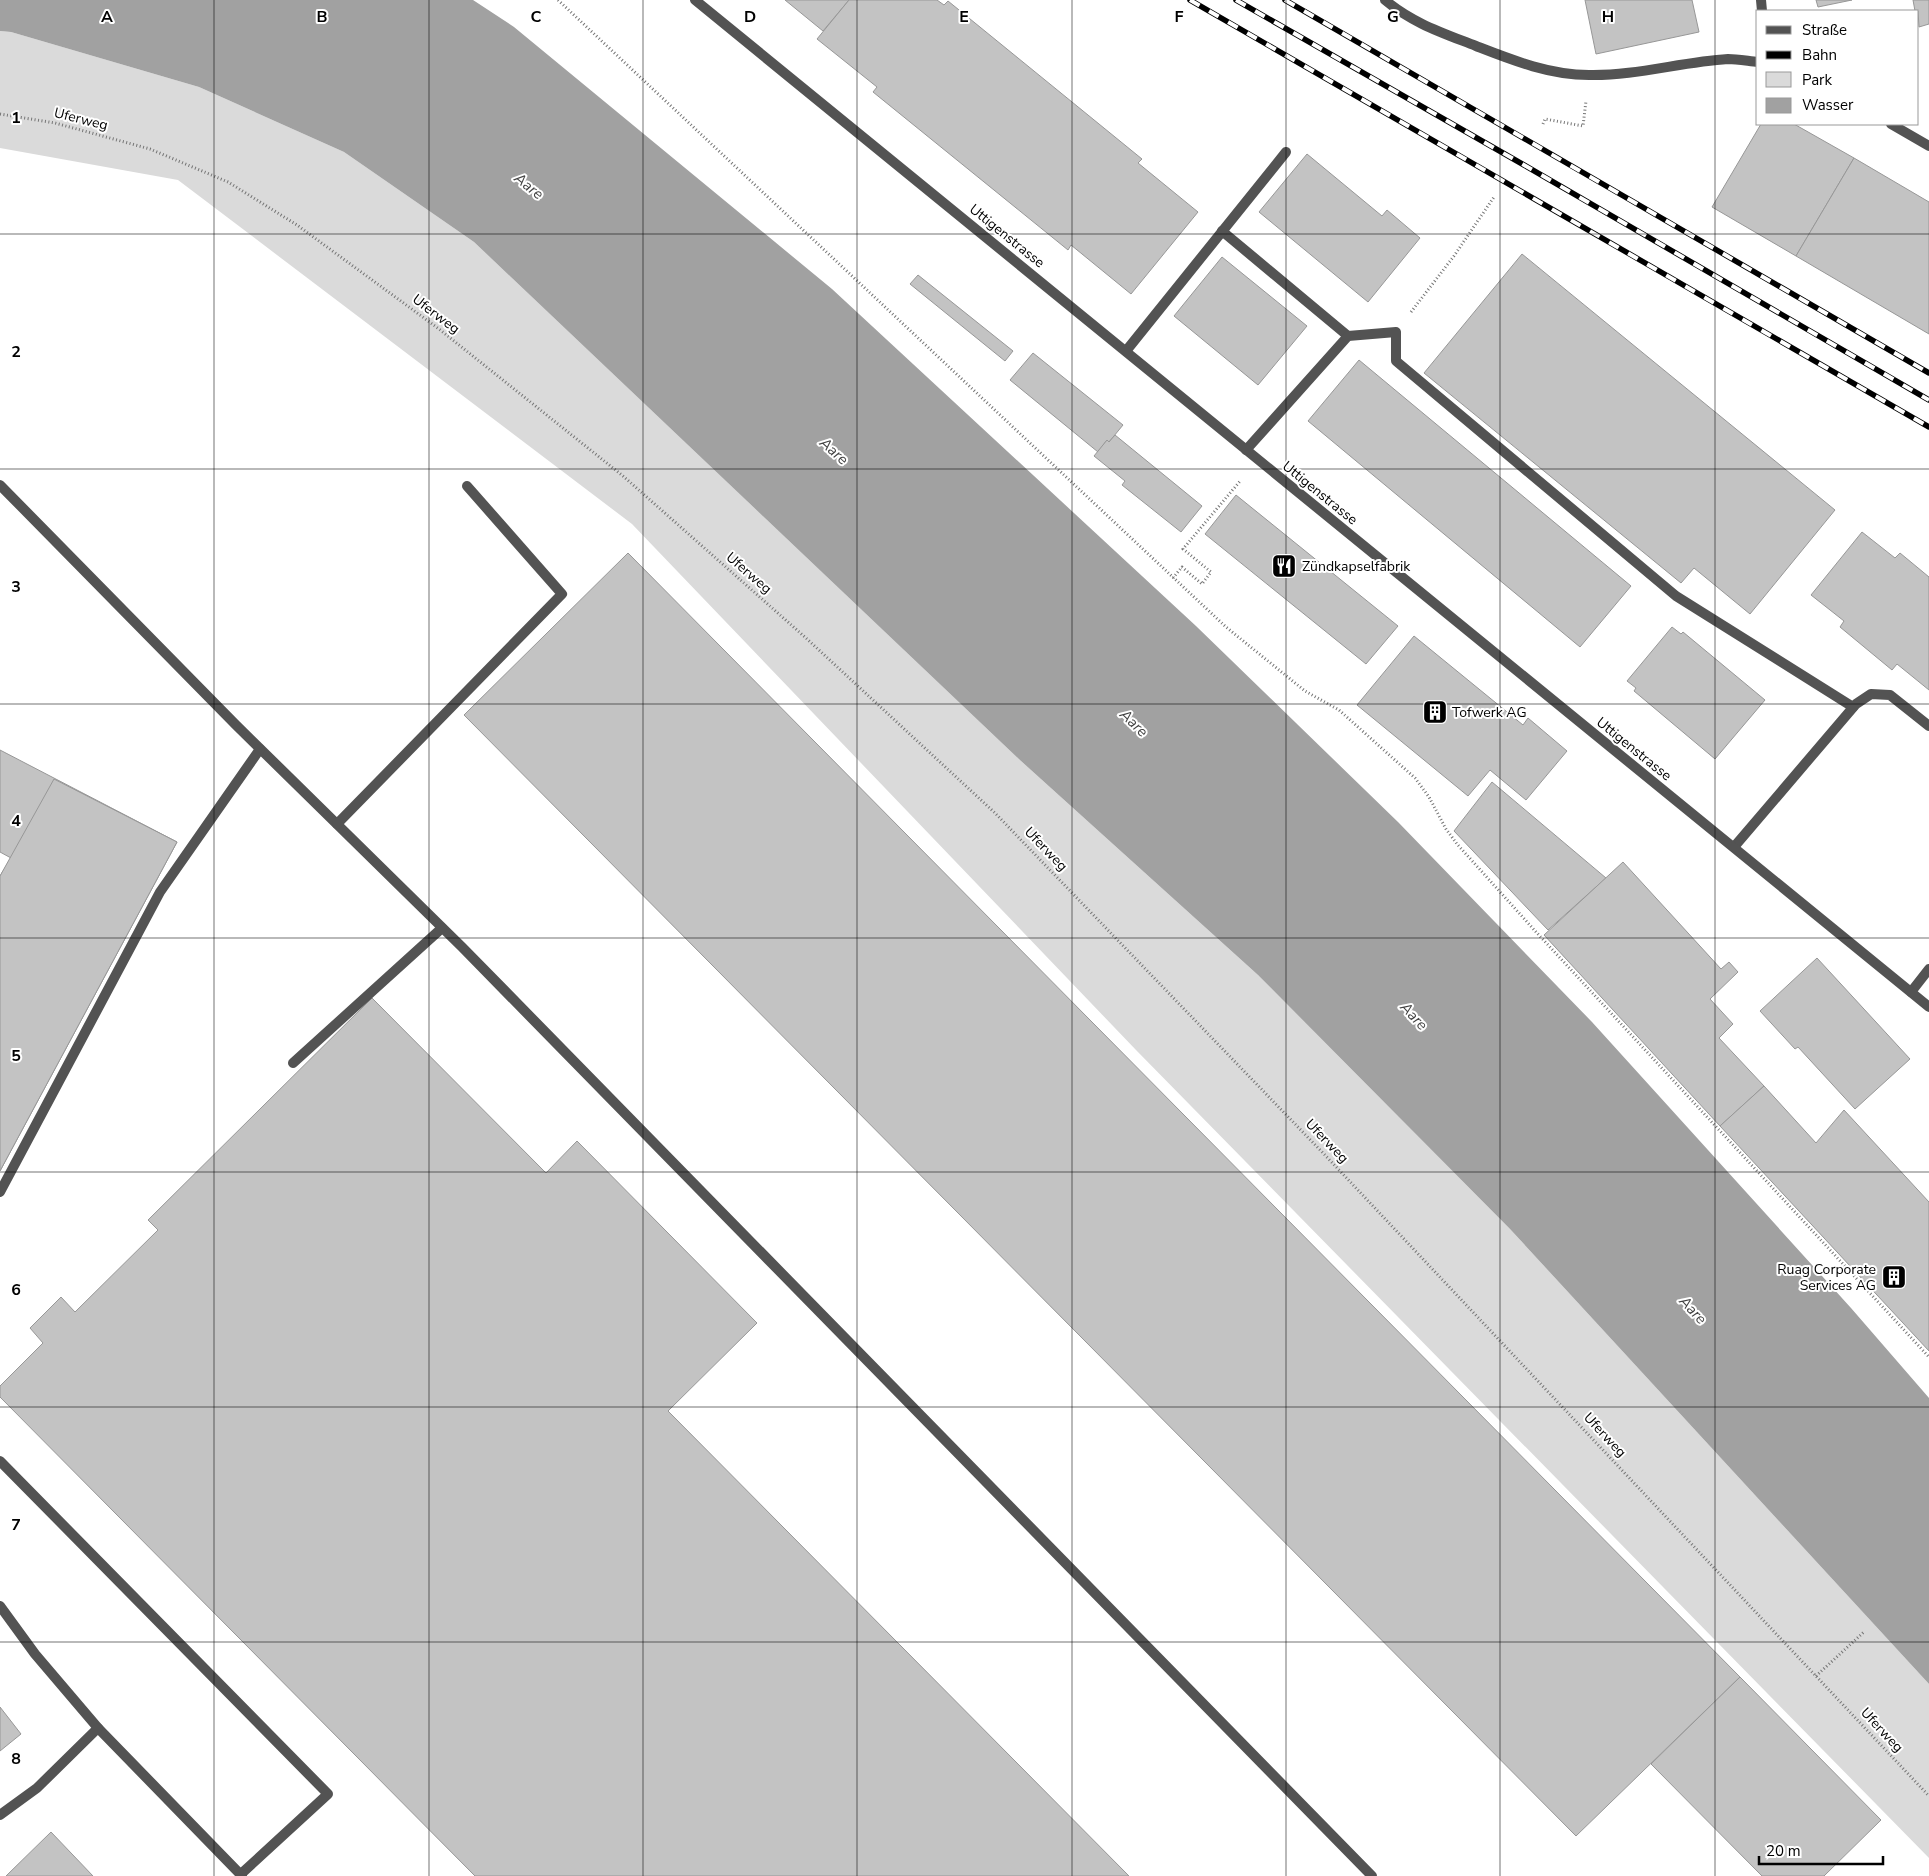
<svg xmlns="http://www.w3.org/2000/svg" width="1929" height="1876" viewBox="0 0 1929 1876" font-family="'Nunito Sans',sans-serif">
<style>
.green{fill:#dadada}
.water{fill:#a1a1a1}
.building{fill:#c3c3c3;stroke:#979797}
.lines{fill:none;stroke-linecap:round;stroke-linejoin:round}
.path{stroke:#757575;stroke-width:3;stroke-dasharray:1 2.5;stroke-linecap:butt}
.service{stroke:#535353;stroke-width:10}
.minor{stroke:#535353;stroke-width:10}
.rail-casing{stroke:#000;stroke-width:5.5}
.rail{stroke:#fff;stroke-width:4;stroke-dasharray:11;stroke-linecap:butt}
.grid{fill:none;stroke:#000;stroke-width:1;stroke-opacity:0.55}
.labels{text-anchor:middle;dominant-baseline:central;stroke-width:4;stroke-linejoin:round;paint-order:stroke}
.street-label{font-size:14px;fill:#000;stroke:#fff}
.poi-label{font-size:14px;fill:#000;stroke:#fff;text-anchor:start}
.water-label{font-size:15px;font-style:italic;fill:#424242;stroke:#fff}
.grid-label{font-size:16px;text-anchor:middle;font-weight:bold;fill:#000;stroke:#fff;stroke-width:4;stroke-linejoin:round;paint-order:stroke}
</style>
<rect width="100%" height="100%" fill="#fff"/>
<path class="green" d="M0,31L11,32L199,87L344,152L474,242L1021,761L1258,975L1510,1229L1929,1684V1858L1136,1050L632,524L178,180L0,148Z"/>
<path class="water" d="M0,0H473L514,27L832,289L1196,626L1398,822L1592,1022L1851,1308L1929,1398V1684L1510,1229L1258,975L1021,761L474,242L344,152L199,87L11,32L0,31Z"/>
<g class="building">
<path d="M785,0H849L823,31Z"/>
<path d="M849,0H937L944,5L948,1L1142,159L1138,163L1198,212L1131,294L1071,245L1068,250L873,92L877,87L817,39Z"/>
<path d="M1585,0H1692L1699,32L1596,54Z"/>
<path d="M1816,0H1852L1818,7Z"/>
<path d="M1913,0H1929V24L1919,27L1918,11H1915Z"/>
<path d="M1761,124H1794L1854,158L1796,256L1712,207Z"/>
<path d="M1307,154L1382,216L1387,210L1420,238L1368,302L1259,212Z"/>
<path d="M1854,158L1929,202V334L1796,256Z"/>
<path d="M1522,254L1835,510L1750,614L1694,568L1681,583L1424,373Z"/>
<path d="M1222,257L1307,326L1258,385L1174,316Z"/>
<path d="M918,275L1013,351L1005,361L910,284Z"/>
<path d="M1033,353L1123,425L1109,442L1107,440L1098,452L1010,380Z"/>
<path d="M1359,360L1631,586L1580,647L1308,421Z"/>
<path d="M1115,435L1202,506L1181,532L1122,485L1125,481L1094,456L1107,440L1109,442Z"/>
<path d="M1236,495L1398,626L1366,664L1205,534Z"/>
<path d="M1862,532L1895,558L1900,553L1929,577V690L1897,664L1892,670L1840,627L1844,621L1811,595Z"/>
<path d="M628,553L1740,1677L1576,1836L464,715Z"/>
<path d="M1672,627L1681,634L1683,632L1765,700L1715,759L1634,691L1636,688L1627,681Z"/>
<path d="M1414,636L1523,725L1528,718L1567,751L1526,800L1490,770L1468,796L1357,705Z"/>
<path d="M0,750L177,842L0,1171V876L11,858L0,852Z"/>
<path d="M54,779L177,842L0,1171V876Z"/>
<path d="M1492,782L1606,878L1548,930L1454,831Z"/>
<path d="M1623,862L1721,969L1729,962L1738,972L1710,999L1733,1024L1719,1038L1764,1086L1720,1126L1544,935Z"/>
<path d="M1817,958L1910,1059L1855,1109L1798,1047L1795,1049L1760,1011Z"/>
<path d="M372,998L546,1173L577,1141L757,1323L668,1411L1129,1876H475L0,1397V1386L43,1343L30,1328L61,1297L75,1312L158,1230L148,1220Z"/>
<path d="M1764,1086L1816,1143L1844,1110L1929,1202V1351L1720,1126Z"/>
<path d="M1740,1677L1881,1820L1824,1876H1762L1651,1764Z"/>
<path d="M0,1707L21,1734L0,1751Z"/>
<path d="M51,1832L93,1876H6Z"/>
</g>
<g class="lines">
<g class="path">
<path d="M558,0L1226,627L1305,691L1339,710L1415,778L1429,797L1446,829L1457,844L1537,933L1929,1357"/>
<path d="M0,114L55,123L150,149L228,182L297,225L439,329L623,476L806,638L995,813L1323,1153L1929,1796"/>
<path d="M1543,124L1545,119L1583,126L1586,101"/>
<path d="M1411,312L1454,256L1494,197"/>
<path d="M1173,578L1182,567L1202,584L1211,572L1183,549L1241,480"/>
<path d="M1816,1676L1865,1631"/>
</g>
<g class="service">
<path d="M1385,0C1412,23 1443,33 1476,46C1512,60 1549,75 1589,75C1635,76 1681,62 1728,59C1737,59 1748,61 1758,62"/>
<path d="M1761,0L1762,11"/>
<path d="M1891,124L1929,146"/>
<path d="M1222,231L1348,336"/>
<path d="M1126,351L1286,152"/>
<path d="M1246,450L1348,336L1396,332V361L1676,596L1853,707"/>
<path d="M0,485L236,725L462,947L1372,1876"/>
<path d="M337,824L562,594L467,486"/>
<path d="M1734,847L1856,704L1871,694L1890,695L1929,726"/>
<path d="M1911,992L1929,969"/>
<path d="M293,1063L442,928"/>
<path d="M0,1192L160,892L260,749"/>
<path d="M0,1461L328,1794L241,1874"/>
<path d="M0,1606L35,1654L98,1728L242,1876"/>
<path d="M0,1815L37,1788L98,1728"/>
</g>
<path class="minor" d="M695,0L1929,1007"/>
<defs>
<g id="rail">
<path d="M1190,0L1929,427"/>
<path d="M1236,0L1524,165L1929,400"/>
<path d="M1285,0L1929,373"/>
</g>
</defs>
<use href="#rail" class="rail-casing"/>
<use href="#rail" class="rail"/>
</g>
<path class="grid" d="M214,0V1876M429,0V1876M643,0V1876M857,0V1876M1072,0V1876M1286,0V1876M1500,0V1876M1715,0V1876M0,234H1929M0,469H1929M0,704H1929M0,938H1929M0,1172H1929M0,1407H1929M0,1642H1929"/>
<defs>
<symbol id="restaurant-square" viewBox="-11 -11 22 22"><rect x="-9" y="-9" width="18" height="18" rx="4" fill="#000" stroke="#fff"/><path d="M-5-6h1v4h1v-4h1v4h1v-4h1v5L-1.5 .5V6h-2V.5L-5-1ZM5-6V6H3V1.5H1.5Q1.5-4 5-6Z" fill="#fff"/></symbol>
<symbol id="building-square" viewBox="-11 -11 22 22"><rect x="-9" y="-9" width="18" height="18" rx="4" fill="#000" stroke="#fff"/><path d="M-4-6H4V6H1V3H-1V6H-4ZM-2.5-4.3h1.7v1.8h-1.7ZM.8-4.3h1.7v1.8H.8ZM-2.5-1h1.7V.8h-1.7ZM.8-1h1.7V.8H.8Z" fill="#fff"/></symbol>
</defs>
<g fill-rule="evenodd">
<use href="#restaurant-square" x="1270" y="552" width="28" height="28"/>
<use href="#building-square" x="1421" y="698" width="28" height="28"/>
<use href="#building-square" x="1880" y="1263" width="28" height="28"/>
</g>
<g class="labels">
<g class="street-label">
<text transform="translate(81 119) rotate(14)">Uferweg</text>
<text transform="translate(1007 236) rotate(39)">Uttigenstrasse</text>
<text transform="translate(436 314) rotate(37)">Uferweg</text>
<text transform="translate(1320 493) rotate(39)">Uttigenstrasse</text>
<text transform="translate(749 573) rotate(41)">Uferweg</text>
<text transform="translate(1634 749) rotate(39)">Uttigenstrasse</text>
<text transform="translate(1046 849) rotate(46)">Uferweg</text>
<text transform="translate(1327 1141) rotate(46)">Uferweg</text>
<text transform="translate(1605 1435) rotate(47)">Uferweg</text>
<text transform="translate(1882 1730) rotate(47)">Uferweg</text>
</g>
<g class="poi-label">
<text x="1302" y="566">Zündkapselfabrik</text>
<text x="1452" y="712">Tofwerk AG</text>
<text x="1876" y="1269" text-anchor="end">Ruag Corporate<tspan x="1876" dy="16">Services AG</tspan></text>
</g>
<g class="water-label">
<text transform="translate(529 186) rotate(39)">Aare</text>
<text transform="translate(834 451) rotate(42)">Aare</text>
<text transform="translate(1134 723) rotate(44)">Aare</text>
<text transform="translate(1414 1016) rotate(47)">Aare</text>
<text transform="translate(1693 1310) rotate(47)">Aare</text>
</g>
</g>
<g class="grid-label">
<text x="107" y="22">A</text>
<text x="322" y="22">B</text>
<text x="536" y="22">C</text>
<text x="750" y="22">D</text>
<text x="964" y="22">E</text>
<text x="1179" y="22">F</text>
<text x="1393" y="22">G</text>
<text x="1608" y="22">H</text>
<text x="16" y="123">1</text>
<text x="16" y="357">2</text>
<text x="16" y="592">3</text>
<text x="16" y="826">4</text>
<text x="16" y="1061">5</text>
<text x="16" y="1295">6</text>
<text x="16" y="1530">7</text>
<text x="16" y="1764">8</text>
</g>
<rect x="1756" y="10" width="162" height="115" fill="#ffffff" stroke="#999999"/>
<rect x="1766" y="26" width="25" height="8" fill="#535353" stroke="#999999"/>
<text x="1802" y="35" font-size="15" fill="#000000">Straße</text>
<rect x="1766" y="51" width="25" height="8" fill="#000000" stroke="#999999"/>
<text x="1802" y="60" font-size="15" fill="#000000">Bahn</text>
<rect x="1766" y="72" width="25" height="15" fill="#dadada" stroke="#999999"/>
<text x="1802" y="85" font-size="15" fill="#000000">Park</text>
<rect x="1766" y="98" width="25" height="15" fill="#a1a1a1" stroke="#999999"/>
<text x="1802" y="110" font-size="15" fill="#000000">Wasser</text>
<path d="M1759 1856v8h124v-8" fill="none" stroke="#000000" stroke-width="2.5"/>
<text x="1766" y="1856" font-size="15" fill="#000000" stroke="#ffffff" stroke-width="4" paint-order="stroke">20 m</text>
</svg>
